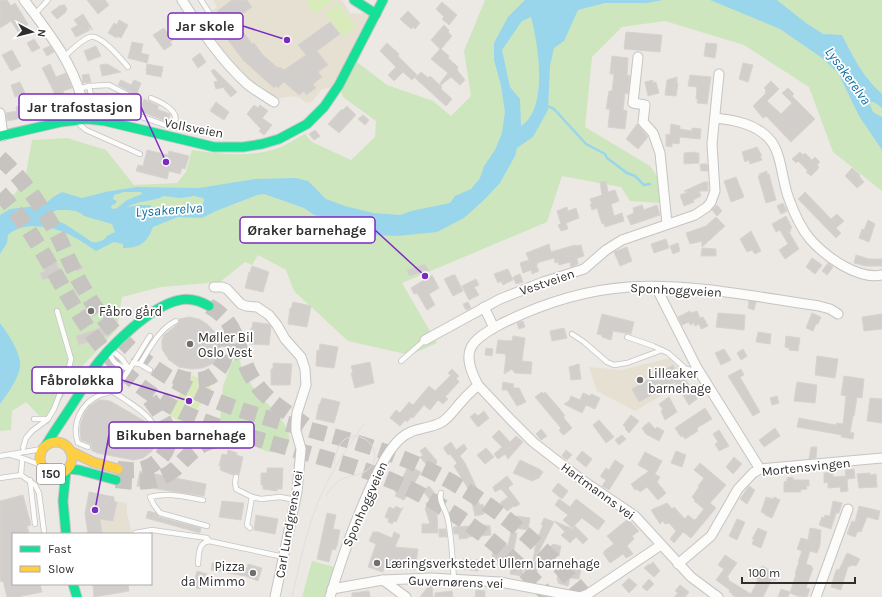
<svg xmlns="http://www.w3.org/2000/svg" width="882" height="597" viewBox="0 0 882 597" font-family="Karla,sans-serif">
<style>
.education{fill:#e6e0d3}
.green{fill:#cee6be}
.pitch{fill:#d9eabb}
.water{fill:#99d6ec;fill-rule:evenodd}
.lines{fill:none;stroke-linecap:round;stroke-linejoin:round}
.stream{stroke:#99d6ec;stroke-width:2.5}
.building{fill:#d1cecb;stroke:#d7d4d0}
.highway-tunnel{stroke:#c6c3c0;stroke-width:16;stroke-dasharray:16 8;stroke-linecap:butt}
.lane-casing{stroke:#c5c4c5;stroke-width:6}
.street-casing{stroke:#c5c4c5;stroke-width:11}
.fast-casing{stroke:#c5c4c5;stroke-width:11}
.slow-casing{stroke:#c5c4c5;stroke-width:11}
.lane{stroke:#fcfcfb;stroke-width:4.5}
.street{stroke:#fcfcfb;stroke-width:9}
.fast{stroke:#16e098;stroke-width:9}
.slow{stroke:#ffcf43;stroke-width:9}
.tram{stroke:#dfdfe1;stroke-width:1}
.poi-dot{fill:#706f6e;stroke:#fff;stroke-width:1.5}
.labels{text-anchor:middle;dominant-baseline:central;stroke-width:3.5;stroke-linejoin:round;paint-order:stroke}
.shield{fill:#fff;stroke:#6d6d6d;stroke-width:1}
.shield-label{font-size:12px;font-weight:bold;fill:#2e2e2e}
.street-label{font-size:13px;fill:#2e2e2e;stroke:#fff}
.poi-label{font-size:13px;fill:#2e2e2e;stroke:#fff;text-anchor:start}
.water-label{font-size:14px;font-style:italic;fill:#0d6fa3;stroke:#fff}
.leader{fill:none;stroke:#7b2cbf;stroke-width:1.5}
.callout-dot{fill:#7b2cbf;stroke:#fff;stroke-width:1.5}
.callout{fill:#fff;stroke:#7b2cbf;stroke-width:1.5}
.callout-label{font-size:14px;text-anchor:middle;font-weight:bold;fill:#2e2e2e}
</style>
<rect width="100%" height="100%" fill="#ece8e4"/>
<g class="education">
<path d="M213,0H342L350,13L376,14L339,85L321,90L312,102L306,103L300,98L294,96L275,99L253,83L226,57L204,23L208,19L212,11L217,7Z"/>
<path d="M670,358L674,364L682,370L690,372H694L696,375L635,411L597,391L589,367L621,370Z"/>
<path d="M89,492L114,497V501L127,503V513L130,525L131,534H88L85,514H86Z"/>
</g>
<g class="green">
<path d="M485,0H882V191L833,152L809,87L744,45L665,21L622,27L592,57L585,127L650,166L658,177L661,203L630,201L621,187L562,176L547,222L402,283L437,343L410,355L348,341L294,291L286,270L258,255L252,265L245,262L220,282L161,287L122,297L117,329L76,373L48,425L26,402L12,411L11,430L0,431V196L15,194L26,173L32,140L67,138L106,150L134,185L177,183L186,172L192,150C221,154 250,158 278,148C287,145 296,138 305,134L312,142L351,160L375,137L376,121L343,97L339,85L353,59L387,85L433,101L451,116L471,96L464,51Z"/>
<path d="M236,358L239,359C242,369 247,378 253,387C264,403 284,415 289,435C290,440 289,446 285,449C270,459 255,444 242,439C235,437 225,438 219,433L223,386L232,362Z"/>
<path d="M312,561L335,567L326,597H302Z"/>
</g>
<g class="pitch">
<path d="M310,0H334L315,14L306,2Z"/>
<path d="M338,3L356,27L342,37L325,12Z"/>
<path d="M193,375L211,388L186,426L167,413Z"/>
</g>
<g class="water">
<path d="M525,0H663L647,3H605L578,10L564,41L554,48L550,66L548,110L533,137L517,148L515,156L500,183L484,200L464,218L437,232L398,236L369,235L336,220L314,215L304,208L264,194L257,195L216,211L202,218L178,217L153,227C147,243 140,248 123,248V244L114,242L96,251C88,246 79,239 70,235C52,226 23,221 8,235L7,243L0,254V215L10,209L44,205L53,197L62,192L82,198L105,192L136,187L199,188L255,179L296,178L308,181L326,199L345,206L373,213L400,215L411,211L450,203L455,196L471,189L480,178L484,166L495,150L502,133L505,112L501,86L494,60V43L508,17ZM531,17C538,43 549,109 521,126L520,99L510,87L502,50L522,21ZM124,192H141L142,194L127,200L117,208L114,209L111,208L112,205L115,204L117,201L113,199L114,195ZM164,196L180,198L194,196L203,198L204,200L203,204L201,206C189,207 157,214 150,205H140L127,207C139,200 152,202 164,196ZM58,210C67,210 78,209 84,216L112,224L115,232L107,236C104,241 97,243 92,242L65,224L48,217L47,215V213Z"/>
<path d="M710,0H777L806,23L823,34L842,35C853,57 863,77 882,94V108L874,102H869L873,112L882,117V150L859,116L838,73L822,58L780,29Z"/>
<path d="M0,323C8,334 18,348 20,362C22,374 7,395 0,404Z"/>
</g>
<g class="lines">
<path class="stream" d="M545,105L554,109L586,144L605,154L607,158L627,173L635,176L644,185L650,184"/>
</g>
<g class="building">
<path d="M0,0H7L11,6L15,3L28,24L18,32L11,21L0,28Z"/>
<path d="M87,0H105L109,5L98,14Z"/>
<path d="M232,0H247L252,7L238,17L239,19L237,20L243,29L242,30L252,44L254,43L263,55L278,68L280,67L284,70L306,55L298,45L330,22L340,34L317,51L328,65L318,72L322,77L313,84L316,88L306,95L304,91L299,95L284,82L278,88L276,86L274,88L243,60L222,32L227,29L223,22L224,21L217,11Z"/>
<path d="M442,2L457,15L449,25L442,19L444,17L436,9Z"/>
<path d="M64,4L67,9L66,11V12L57,19L51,12L61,5L62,6Z"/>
<path d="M408,11L420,23L415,29L413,27L411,29L400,19Z"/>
<path d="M83,14L93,30L88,27L90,30L76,37L71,29L78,25L74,20Z"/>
<path d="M119,20L128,25L121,38L117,36V38L108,33L114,23L117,25Z"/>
<path d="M444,25L449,30L448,32L452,36L441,49L449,56L448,58L458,67L457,70L465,80L460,85L451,77L441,85L440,83L448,73L431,59L440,49L431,40Z"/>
<path d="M164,28L173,40L170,42L172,45L164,50L153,35Z"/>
<path d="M626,32L662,35L660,52L624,49Z"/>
<path d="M34,39L40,48L32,52L27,43Z"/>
<path d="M132,42L143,44L141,53L149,55L147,63L128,58Z"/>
<path d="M387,43L399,54L398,56L417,75L412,80L403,72L394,81L388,75L396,67L380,51Z"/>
<path d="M706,43L717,44L715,58L704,56Z"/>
<path d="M50,46L54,52L47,56L43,49Z"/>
<path d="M96,46L101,56L88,61L84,51Z"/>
<path d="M12,50L21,66L11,71L2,55Z"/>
<path d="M200,53L206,62L198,68L192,59Z"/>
<path d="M612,56L628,58L627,75L630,76L628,94L625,93L623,110L627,111L625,129L608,127L610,109H606L609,91H612L614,74H610Z"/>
<path d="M743,63L753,65L748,82L739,79Z"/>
<path d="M50,64L56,77L66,73L72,88L63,91L67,102L57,105L52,96L55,94L42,68Z"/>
<path d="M107,64L121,72L102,76L100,65Z"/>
<path d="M147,64L163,67L161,77L146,74L147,71H146Z"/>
<path d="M214,69L237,92L231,97L224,89L225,87L216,89L214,82L218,81L211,71Z"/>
<path d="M421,72L428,78L430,76L442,87L441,89L452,99L446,106L415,78Z"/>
<path d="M89,74L91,82L83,83L82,75Z"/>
<path d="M690,75L711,77L707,104L697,103L698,99H696L697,87L688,86Z"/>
<path d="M677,77V83L678,84L676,96L665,95L667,80Z"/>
<path d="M121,80L131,85L134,80L141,83L136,96L134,94L118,85Z"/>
<path d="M653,80V83L656,82L659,93L648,96L645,82Z"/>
<path d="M771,81L779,89L767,101L781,114L792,103L782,93L788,88L794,94L792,96L815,119L791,142L766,116L763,118L753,106L766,93L765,92L766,90L764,88Z"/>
<path d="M20,82L25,93L15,97L11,85Z"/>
<path d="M117,93L129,100L124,109L112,105Z"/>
<path d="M144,99L159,106L157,109L170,114L168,122L140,111Z"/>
<path d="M35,102L37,115L7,121L6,113L17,111L16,107Z"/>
<path d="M216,102L229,112L224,120L210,111Z"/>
<path d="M254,105L258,108L260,105L268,111L262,118L272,125L264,135L259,131L261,129L247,114Z"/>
<path d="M347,106L356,115L339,133L328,124L342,109L343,110Z"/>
<path d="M363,115L369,120L365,125L358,119Z"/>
<path d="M637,124L648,137L638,149L626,139Z"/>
<path d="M671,124L680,126V129L692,131V128L701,129L700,139L680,137L679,144L672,143V147L666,146V134L670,135Z"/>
<path d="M315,130L320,136L314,140L309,134Z"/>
<path d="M757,147L762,156H760L762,160L750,164L749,160L745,162L742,152Z"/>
<path d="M147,150L168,155L169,151L189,156L185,169L182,168L180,174L169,171L167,179L136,171L138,165L143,166Z"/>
<path d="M695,152V153H699V163L684,164V153Z"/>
<path d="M800,152L803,155L805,153L812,160L815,157L820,162L817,165L819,167L818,168V169L811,176L806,172L808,171L798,161L796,163L792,159Z"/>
<path d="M8,155L16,165L6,173L3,168L0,170V161Z"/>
<path d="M700,164H707L708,171H701Z"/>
<path d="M852,168L860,175L859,176L864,182L857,188L845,176Z"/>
<path d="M767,171V174H769L776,200L766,203L758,176H760L759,174Z"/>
<path d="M736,177L744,197L731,202L724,181Z"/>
<path d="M23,179L27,185L21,189L17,183Z"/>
<path d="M606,181L608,192L615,190L619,201L611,204L614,216L622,213L624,221L605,227L604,223L602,224L597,208L592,210L590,204H592L590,199L602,195L600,182Z"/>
<path d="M704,182H708V191H699L701,196L693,200L694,202L684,206L680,195L688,192L684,191Z"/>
<path d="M805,192L831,219L837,214L844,221L836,228L841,233L836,238L798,199Z"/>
<path d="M783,203L787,211L781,214L777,206Z"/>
<path d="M642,205L644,210L657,205L660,215L631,225L627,216L634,213L633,208Z"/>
<path d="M717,205L722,211L717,216L712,210Z"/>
<path d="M567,207L568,211L576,208L579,218L566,223L568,229L561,231L558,225L561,224L557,211Z"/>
<path d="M786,216L792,228L790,229L791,231L789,232L799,249L785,259L779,250L788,244L780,230L776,232L772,224Z"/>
<path d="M716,217L725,226L702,247V241L690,244L686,233L706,226Z"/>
<path d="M868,220L875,224L869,242L859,238L862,229L864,230Z"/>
<path d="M751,231L761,251L755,254L752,250L747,252L740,239Z"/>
<path d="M666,239L669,248L654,253L651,244Z"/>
<path d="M678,243L680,251L673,254L670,246Z"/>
<path d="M549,244L551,252L575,245L576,246L581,245L584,256L577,258L578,264L571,267L570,262L559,265L558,262L555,263L554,258L537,263L538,264L536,265L539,271L532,274L531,270L523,273L520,263L529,260L526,253Z"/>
<path d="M627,247L632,261L620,266L614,252Z"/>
<path d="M702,248L716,249V256H701Z"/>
<path d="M856,255L869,259H882V266H866L854,263Z"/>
<path d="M54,258L64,278L52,284L49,278L43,280L40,273L45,271L42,264Z"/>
<path d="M812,258L822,265L815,274L806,267Z"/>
<path d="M80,263L83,268L77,271L75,266Z"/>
<path d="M828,263L833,267L827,275L822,271Z"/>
<path d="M425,264L429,270L409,276L407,270Z"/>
<path d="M252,266L269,272L263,292L245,288L249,272L250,273Z"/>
<path d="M508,269L513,280L503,285L501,281L498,283L494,274Z"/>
<path d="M520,274L523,282L516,284L513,277Z"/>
<path d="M432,275L439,288L429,294L435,305L427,310L417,293L414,294L411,288Z"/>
<path d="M453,275H455L463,291L453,296L444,279Z"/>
<path d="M476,279L479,285L474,287L479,295L469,300L462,286Z"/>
<path d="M749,301L756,302L754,310L748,308Z"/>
<path d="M293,302L311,306L307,327L288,324L290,308L291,309Z"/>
<path d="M468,302L471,308L466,310L463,304Z"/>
<path d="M97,304V305L100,304L102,309L107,307L112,323L105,325L101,312L84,319L80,311Z"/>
<path d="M690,311L691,313L697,311L700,318L703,317L708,326L701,329L699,324L695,326L694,323L690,325L689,322L682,325L678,317Z"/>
<path d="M718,313L745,315L744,330L716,327Z"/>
<path d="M812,313L821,317L818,324H816L813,331L806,328Z"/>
<path d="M602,314L634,322L631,334L613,331L611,340L602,337V335L597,334Z"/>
<path d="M882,314V329L864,331L862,317Z"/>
<path d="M189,317L199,319L207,324L214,331L219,339L220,349L217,358L212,364L203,368L192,369L179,367L169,360L162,349V340L164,335L179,323V319Z"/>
<path d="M523,321L525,327L519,329L517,323Z"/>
<path d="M253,322L268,324L271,327L269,345L250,344L251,328H252Z"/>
<path d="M115,323L104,337L79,345L76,336Z"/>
<path d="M564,328L567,338L552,341L550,331Z"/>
<path d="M758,332L771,334L770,344L756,342Z"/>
<path d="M513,336L525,338L522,361L532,362L531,374L515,373L512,369L504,374L506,356L505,355V354L496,353L498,340L512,341Z"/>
<path d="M786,336L800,338L798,351L789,350V348L785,347Z"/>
<path d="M320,344L338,347L334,368L316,366L317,350L319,351Z"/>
<path d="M486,348L493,349L492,356L485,355Z"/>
<path d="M724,349L731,360L721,365L715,353Z"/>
<path d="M743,349L747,356L741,360L737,353Z"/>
<path d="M817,356L838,359L835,378L815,375Z"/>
<path d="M370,362L374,383L355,388L351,373L353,372L351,366Z"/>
<path d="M273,363L292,364L290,385H271V369H273Z"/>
<path d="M579,364L581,379L571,380L569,367Z"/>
<path d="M673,365L677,372L680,370L690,387L691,386L697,399L689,405L675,382L639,402L632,389Z"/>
<path d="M452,369L459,376L456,378L459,382L445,397L448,399L443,404L438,400L430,410L424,405L413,418L411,417L407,422L405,420L400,426L390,418L396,410L400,413L409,402L413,405L429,386L435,391L451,375L448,373Z"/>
<path d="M741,369L744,375L740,377L760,412L753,416L728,376Z"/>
<path d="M844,376L864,379L862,398L857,397L854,416H853L850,432L854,433L853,439L841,437L842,435L797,427L799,418L836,425L837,423L843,424L846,396L841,395Z"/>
<path d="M503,382L514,384L513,388H519L526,402L517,406L507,390H502Z"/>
<path d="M797,382L817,385L815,403L794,401Z"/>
<path d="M542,392L544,394L545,392L559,408L565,416L563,417L572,428L565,434L563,435L559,430L561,428L535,397Z"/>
<path d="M583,393L590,396L591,394L600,398L595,409L586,405L582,413L564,404L569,401L571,396L580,400Z"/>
<path d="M777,396L779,403L772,405L770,398Z"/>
<path d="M669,397L677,412L665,420L661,411L663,410L659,404Z"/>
<path d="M322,398L340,402L334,423L316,419L319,404H320Z"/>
<path d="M870,398L882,399V423L867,421Z"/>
<path d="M98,400H104L110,401L148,423L151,429H156L158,434L157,441L152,451L143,458L133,460L97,453L91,450L92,447L91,444L81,440L80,429L81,422L85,412L90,406Z"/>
<path d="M705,408L712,419L697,428L698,431L685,439L683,436L681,437L675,428Z"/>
<path d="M484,411L489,418L478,427L470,417L475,413L478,416Z"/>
<path d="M631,415L639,421L629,433L625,429L626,428L623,425Z"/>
<path d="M599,420L614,437L606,443L593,425Z"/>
<path d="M649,422L655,429L657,427L664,431L659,441L646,434L642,428Z"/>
<path d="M775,428L780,436L764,447L759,440Z"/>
<path d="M541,429L547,436L541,440L536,434Z"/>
<path d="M499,430L510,442L516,436L523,442L508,459L505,454L498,459L494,454L502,447L492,437Z"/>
<path d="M719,430L729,446L719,451L715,444L718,442L713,434Z"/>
<path d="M622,435L626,439L619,445L615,440Z"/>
<path d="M451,442L456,450L464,444L467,449L460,456L465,463L479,493L475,495L480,505L483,504L484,514L475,516L472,503L467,492L469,490L454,466L457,463L450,454L448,455L444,449V447Z"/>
<path d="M425,447L437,461L436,462L437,463L430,469L420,457L423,455L420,451Z"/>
<path d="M811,447H817L816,458L809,459Z"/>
<path d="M486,448L494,457L485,464L477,455Z"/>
<path d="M228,450L237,453L236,455L243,457L239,475L236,473L233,475L220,470L221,466H219L222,454L227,455Z"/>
<path d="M566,450L572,455L567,460L562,456Z"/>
<path d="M582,451L592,459L586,467L576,459Z"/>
<path d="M676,451L686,455L682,467L671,463Z"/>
<path d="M645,452L662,461L655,474L660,477L657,482L666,493L658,500L647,487L640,492L637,489L635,490L631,484L649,471L638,465Z"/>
<path d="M734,457L742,464L733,474L726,467Z"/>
<path d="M520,460L539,469L543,472L539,478L532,481L513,473Z"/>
<path d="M615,460L624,466L609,490L602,486L606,480L601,477V475L606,468L609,470Z"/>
<path d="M700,463L726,485L710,503L716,508L691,538L683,532L674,543L670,539L676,531L669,523L665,524L663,521L660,524L651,510L667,503L672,509L674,507L685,519L688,515L694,520L696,519L704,509L694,501L695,500L692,497L699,487L698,486L704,478L694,470Z"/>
<path d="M411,467L421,472L404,500L395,496L397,493L395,492L407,469L409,470Z"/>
<path d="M267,468H283L282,489H277V491L263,489V485H261V473H267Z"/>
<path d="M854,469L855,478L847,479L848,491L841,492L840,487L828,488V482L824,483V473L833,472V477L846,476L845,470Z"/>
<path d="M140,471L206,484L204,496L137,486Z"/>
<path d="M870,473V475L876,474L877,487L859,488L857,474Z"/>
<path d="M507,476L513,484L508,488L520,504L515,507L514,506L507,511L500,503L508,497L501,489L495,492L493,487Z"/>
<path d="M793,477V480H809V486H806L807,489L800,490L801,492H784V482L787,481V478Z"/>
<path d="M558,483L568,491L562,499L552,491Z"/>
<path d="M429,486L434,492L432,494L435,504H438L440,510L438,511L439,514L437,515L438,533H422V524H430L425,508L427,507L426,503L431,501L423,491Z"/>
<path d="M749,486L755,490L747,504L740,499Z"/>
<path d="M89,492L114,497V501L117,502L113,521L100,519L102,534H88L85,514Z"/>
<path d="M23,495L31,525L27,526L29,533L13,534V584H40L42,592L17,597H7L3,581L1,582L0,578V501Z"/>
<path d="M766,497L773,499L774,497L780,500L772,518L765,515V514L761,512Z"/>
<path d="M559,499L570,507L576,499L605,521L598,530L582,518L572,528L563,520L568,515L555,505Z"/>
<path d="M222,501L244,503L241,520L219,517Z"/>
<path d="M833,501L842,503L839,513H836L831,529L819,525L822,517L824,518L825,515L830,516Z"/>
<path d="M396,506L401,509L403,507L396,522L394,521L392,524L388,522L389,519L385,517L389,507L394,509Z"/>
<path d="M859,506L880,511L878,520L867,517L861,532L858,531L855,537L847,534L852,521L855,522Z"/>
<path d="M148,511L156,513L159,517L201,528L200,533L146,518Z"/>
<path d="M327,513L336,515L333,529L340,530L337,546L335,550L332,549L329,562L317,559Z"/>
<path d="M256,515L278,519L275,534L254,530Z"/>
<path d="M517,516L530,518L528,530L515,528Z"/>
<path d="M544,518L554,522L534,561H533L537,535H539L543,525H541Z"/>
<path d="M628,519L639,531L632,536L634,539L627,546L633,554L626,558L623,554L610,563L603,553L605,552L604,551L614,544L607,536Z"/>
<path d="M737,519L745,522L737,540L729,536Z"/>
<path d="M554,521L573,529L575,526L588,539L583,544L576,537L570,543L561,535L565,532Z"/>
<path d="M486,525L490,526L491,535L468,537V538L459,539V534H454L453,527Z"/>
<path d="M758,528L767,532L761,548L752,544L754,539H752Z"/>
<path d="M810,528L821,530L820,545L817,553L810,551L806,564L812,566L811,567L813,568L806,588L810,589L807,597H801L790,593L796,574L795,573L799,562H798L802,551L797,549L801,538L808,540Z"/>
<path d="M439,529H446L447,537H439Z"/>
<path d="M373,532H378L392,538L394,532L400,535L395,547L418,549L415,570L384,567L383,572L368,567L376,544L369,541Z"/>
<path d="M511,532L517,533L512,559L524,561V564L525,561L534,562L533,564L543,554L541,568H538L537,572L523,570L522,576L510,574L512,562L492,561L493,545H508Z"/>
<path d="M553,544L561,546L559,556L544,553Z"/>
<path d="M847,553L860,559L856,566L851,565L850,567L848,566L841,590L831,587L835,573L837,569L839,570Z"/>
<path d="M725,555L737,563L727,577L729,578L728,580L751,594L758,580L754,577L757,570L759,572L762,566L771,571L772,569L779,573V574L775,581L772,579L763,597H736L732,595V593L729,592L730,590L716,580L724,569L718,565Z"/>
<path d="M462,559L479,560L478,571L461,569Z"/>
<path d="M214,561L247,568L248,564L262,568L258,581L245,576L211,570L212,563H214Z"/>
<path d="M573,561L582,564L579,579L570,578L568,586L558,583V580H557L559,568L571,570Z"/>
<path d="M653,562L660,571L654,577L644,568L649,564L650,565Z"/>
<path d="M197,571L207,574L200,589L193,587Z"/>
<path d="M629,578L637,585L629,593L622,585Z"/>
<path d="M649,579L654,584L647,591L642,587Z"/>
<path d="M101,584H128L129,591L94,597L93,585Z"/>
<path d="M430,584H432L433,597H420Z"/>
<path d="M680,585L689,592L685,597H674L678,593L675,591Z"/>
<path d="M781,589L790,592L788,597H778Z"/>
<path d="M476,590L485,591V597H475Z"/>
<path d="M369,591L370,597H352V593Z"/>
<path d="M452,591L453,597H435V593Z"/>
</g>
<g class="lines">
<g class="highway-tunnel">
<path d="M0,158C25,181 43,208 59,238C67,255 74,273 84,289C101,319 124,346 152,366C219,415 303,424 380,450C446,472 504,511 553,560C565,571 575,585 586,597"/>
<path d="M0,193C60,259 77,347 156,397C197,424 245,435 292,449C327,459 363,468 397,483C455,509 507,548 549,597"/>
<path d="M209,306C242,324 235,352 254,381C266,400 287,412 305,425"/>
<path d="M175,376C182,379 191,381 200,380C225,377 233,345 220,326"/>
<path d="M118,469C125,469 131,471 137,470C156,468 173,451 168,431C164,417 154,405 146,394"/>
<path d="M116,480C138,483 158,484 175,469C185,459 193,449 206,443C218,438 231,440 243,441"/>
</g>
<defs>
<g id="lane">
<path d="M201,0L212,17L221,29"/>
<path d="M35,14L48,0"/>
<path d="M65,56C72,50 81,40 90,37C101,34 121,59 128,67"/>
<path d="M89,86C90,92 92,99 96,103C107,112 123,112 135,115C146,118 157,122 167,126H173C183,112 161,102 151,98"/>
<path d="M79,89L89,86L109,85L132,97"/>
<path d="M79,121L80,125L86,130L140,154"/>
<path d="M572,334L584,342L607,362L614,365L627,363L662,350"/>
<path d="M627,337L653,346L668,353L686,369L692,370L697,368"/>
<path d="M112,352C121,355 124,362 129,369"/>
<path d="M110,354C113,364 119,366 129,369"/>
<path d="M401,361L425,340"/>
<path d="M133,363L140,364C150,348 159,329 176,321"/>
<path d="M140,364L150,370"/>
<path d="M112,391C122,398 152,415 153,426"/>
<path d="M34,419H48"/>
<path d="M88,447L78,443C71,424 81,403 100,395C105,393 112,393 116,388C129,372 139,353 150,336"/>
<path d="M23,448L26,438L32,431L48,419L54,409L68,372L71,359L57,311"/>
<path d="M11,455L25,459L41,465"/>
<path d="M0,456L42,449"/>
<path d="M21,475L22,461"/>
<path d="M236,477L235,482L236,489L252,497L261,499L280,497L296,500"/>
<path d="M0,478L21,475L35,485L39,493L44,531"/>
<path d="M30,480L35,524"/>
<path d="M441,493C438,500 445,509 447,516C452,536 452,558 454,579"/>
<path d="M203,500C185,497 168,492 150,497L154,505L160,513L207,526"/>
<path d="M250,528L247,525L252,497"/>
<path d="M135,533L152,530L207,538L209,541L284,557"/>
<path d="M198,564C199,554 198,543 209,541"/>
</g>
<g id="street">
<path d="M24,0C48,32 71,60 82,99"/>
<path d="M182,0C201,30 220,59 246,83C254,90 265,96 274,102"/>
<path d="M638,57L633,103L645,105L643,122L653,133L660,153L667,224"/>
<path d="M0,113L3,136"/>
<path d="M715,118C734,120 758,124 771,141C782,155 782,182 789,199C794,213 801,228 810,239C826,257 858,280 882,275"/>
<path d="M214,287H222L227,289L241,304L246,306L257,307L269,315L277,325L285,339L301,357L305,369L306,385L297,413L296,423V431L301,449L297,492L275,597"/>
<path d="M656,287L697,368L760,469"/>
<path d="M484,307L494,328"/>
<path d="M425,340L500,299L543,282L584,269L606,250L622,240L695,215L707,207L711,202L715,191L712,144L719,74"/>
<path d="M478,385L511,420L533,442L582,480L635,516L691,577L718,597"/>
<path d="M678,564L711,536L738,489L753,473L760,469L882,458"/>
<path d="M383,580L406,597"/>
<path d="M332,589L383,580L431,578L500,582L580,597L588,594L661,545"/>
<path d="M330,597C341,559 355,522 371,486C379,470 387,451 400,439C412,427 428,430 442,422C450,417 456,407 463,400C467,395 473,390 478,385C460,351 469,341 501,324C541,304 584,290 629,287C692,283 756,297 819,306L830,309L838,314"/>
<path d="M816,597L848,509"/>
</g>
<g id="fast">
<path d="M354,0L376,14"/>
<path d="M0,136L61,122L87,119L105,121L214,147H243L262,144L279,139L307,124L324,107L339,85L383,0"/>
<path d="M46,445C57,427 70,409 81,391C85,385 87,378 91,372C107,349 151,305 180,300C189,298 200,301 209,306"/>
<path d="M68,469L79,470L116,480"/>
<path d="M66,471L63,501L66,534"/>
<path d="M73,584L77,597"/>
</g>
<g id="slow">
<circle cx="56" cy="458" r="16"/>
<path d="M70,451L93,462L118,469"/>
</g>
</defs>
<use href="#lane" class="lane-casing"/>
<use href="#street" class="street-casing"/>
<use href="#fast" class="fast-casing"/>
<use href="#slow" class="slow-casing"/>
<use href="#lane" class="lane"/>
<use href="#street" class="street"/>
<use href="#fast" class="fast"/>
<use href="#slow" class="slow"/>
<g class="tram">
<path d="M326,496C330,489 334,484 340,480C352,474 369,476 374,461C380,440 350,426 339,446C336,451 335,458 334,464"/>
<path d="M292,597C300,562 307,527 321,495C333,469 347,447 364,424"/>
</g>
</g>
<g class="poi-dot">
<circle cx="91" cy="311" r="4"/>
<circle cx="190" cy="344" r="4"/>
<circle cx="640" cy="380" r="4"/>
<circle cx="377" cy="563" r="4"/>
<circle cx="253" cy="573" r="4"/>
</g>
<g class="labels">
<rect class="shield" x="37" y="464" width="28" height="20" rx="3"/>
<g class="shield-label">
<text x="51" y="474">150</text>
</g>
<g class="street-label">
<text transform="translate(194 128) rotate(11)">Vollsveien</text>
<text transform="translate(547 282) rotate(-19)">Vestveien</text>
<text transform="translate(676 290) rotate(3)">Sponhoggveien</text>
<text transform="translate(806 467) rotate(-6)">Mortensvingen</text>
<text transform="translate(598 491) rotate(36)">Hartmanns vei</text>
<text transform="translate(365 504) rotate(-66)">Sponhoggveien</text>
<text transform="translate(289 524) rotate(-80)">Carl Lundgrens vei</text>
<text transform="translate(456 582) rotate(2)">Guvernørens vei</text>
</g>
<g class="poi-label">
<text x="99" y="311">Fåbro gård</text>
<text x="198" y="337">Møller Bil<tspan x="198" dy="15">Oslo Vest</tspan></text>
<text x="648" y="373">Lilleaker<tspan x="648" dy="15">barnehage</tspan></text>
<text x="385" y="563">Læringsverkstedet Ullern barnehage</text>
<text x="245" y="566" text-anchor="end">Pizza<tspan x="245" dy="15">da Mimmo</tspan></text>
</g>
<g class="water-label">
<text transform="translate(848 76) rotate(54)">Lysakerelva</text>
<text transform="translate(169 210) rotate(-4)">Lysakerelva</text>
</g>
</g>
<path class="leader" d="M287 40L243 26M166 162L141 107M425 276L375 230M189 401L122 380M95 510L109 435"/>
<g class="callout-dot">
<circle cx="287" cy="40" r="4"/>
<circle cx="166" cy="162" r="4"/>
<circle cx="425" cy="276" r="4"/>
<circle cx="189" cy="401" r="4"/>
<circle cx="95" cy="510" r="4"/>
</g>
<g class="callout">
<rect x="168" y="13" width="75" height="26" rx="4"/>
<rect x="19" y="94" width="122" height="26" rx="4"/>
<rect x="240" y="217" width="135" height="26" rx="4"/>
<rect x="32" y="367" width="90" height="26" rx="4"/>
<rect x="109" y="422" width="145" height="26" rx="4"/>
</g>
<g class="callout-label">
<text x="205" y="31">Jar skole</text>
<text x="80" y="112">Jar trafostasjon</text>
<text x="307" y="235">Øraker barnehage</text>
<text x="77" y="385">Fåbroløkka</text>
<text x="181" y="440">Bikuben barnehage</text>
</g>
<rect x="12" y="533" width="140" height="52" fill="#ffffff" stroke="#ababab"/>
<rect x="20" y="546" width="20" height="6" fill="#16e098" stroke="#ababab"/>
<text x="48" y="553" font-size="12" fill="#2e2e2e">Fast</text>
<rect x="20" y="566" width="20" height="6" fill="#ffcf43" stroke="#ababab"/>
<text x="48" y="573" font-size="12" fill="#2e2e2e">Slow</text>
<g transform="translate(32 32) rotate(97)" stroke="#ffffff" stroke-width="3" paint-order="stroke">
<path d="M0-3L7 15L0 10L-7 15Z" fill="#2e2e2e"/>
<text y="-6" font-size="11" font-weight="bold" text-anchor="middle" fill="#2e2e2e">N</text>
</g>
<path d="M742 577v6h113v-6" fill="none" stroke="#2e2e2e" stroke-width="2"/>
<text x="748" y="577" font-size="12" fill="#2e2e2e" stroke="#ffffff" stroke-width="3" paint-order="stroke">100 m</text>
</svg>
